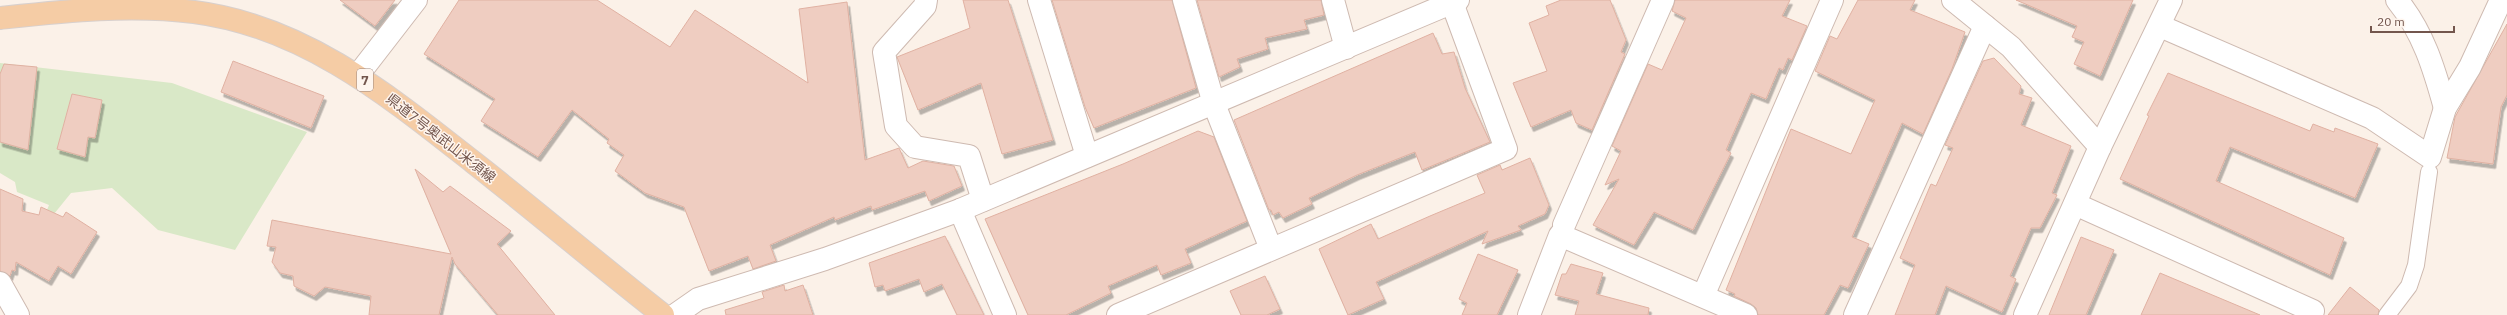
<svg xmlns="http://www.w3.org/2000/svg" width="2507" height="315" viewBox="0 0 2507 315" font-family="'IBM Plex Sans','Noto Sans JP',sans-serif">
<style>
.green{fill:#d9e8c7}
.building{fill:#efcdc1;stroke:#e0b1a2;filter:url(#shadow)}
.lines{fill:none;stroke-linecap:round;stroke-linejoin:round}
.lane-casing{stroke:#cebab1;stroke-width:18}
.street-casing{stroke:#cebab1;stroke-width:24}
.primary-casing{stroke:#d8d0cd;stroke-width:24}
.lane{stroke:#fff;stroke-width:16}
.street{stroke:#fff;stroke-width:22}
.primary{stroke:#f5cca5;stroke-width:22}
.labels{text-anchor:middle;dominant-baseline:central;stroke-width:3;stroke-linejoin:round;paint-order:stroke}
.shield{fill:#fef5ee;stroke:#9d867d;stroke-width:1}
.shield-label{font-size:13px;font-weight:bold;fill:#73564d}
.street-label{font-size:14px;fill:#73564d;stroke:#fef5ee}
</style>
<defs>
<filter id="shadow"><feDropShadow dx="2.5" dy="4.5" stdDeviation="0" flood-color="#0004"/></filter>
</defs>
<rect width="100%" height="100%" fill="#fbf1e8"/>
<path class="green" d="M0,63L172,83L307,132L235,250L158,230L112,188L71,193L37,235L49,205L17,192L15,182L0,173Z"/>
<g class="building">
<path d="M340,0H395L375,26Z"/>
<path d="M459,0H597L670,47L695,10L808,83L799,9L847,2L865,160L899,148L908,168L923,161L954,166L962,186L929,201L925,191L872,210L871,206L835,220L834,217L770,245L776,261L753,269L748,256L709,271L684,207L645,193L615,171L624,155L607,143L609,139L572,110L538,157L481,121L495,99L424,54Z"/>
<path d="M963,0H1008L1053,140L1002,154L981,83L918,110L897,57L970,28Z"/>
<path d="M1052,0H1172L1196,88L1094,128L1085,107Z"/>
<path d="M1197,0H1321L1324,15L1304,20L1307,29L1265,38L1268,49L1237,59L1240,67L1219,77Z"/>
<path d="M1561,0H1610L1626,40L1621,52L1625,54L1592,130L1576,123L1571,110L1531,127L1513,83L1547,71L1529,23L1549,15L1546,6Z"/>
<path d="M1675,0H1790L1782,16L1807,26L1792,60L1788,58L1783,70L1779,68L1766,99L1751,93L1726,150L1731,153L1693,230L1654,212L1634,245L1593,225L1619,179L1605,185L1621,151L1612,146L1648,64L1662,70L1686,18L1672,11Z"/>
<path d="M1858,0H1915L1910,10L1965,32L1952,69L1923,134L1902,123L1852,237L1869,244L1848,288L1840,285L1824,315H1758L1756,308L1751,304L1734,296L1735,294L1726,290L1791,129L1851,154L1875,100L1815,71L1830,36L1837,39Z"/>
<path d="M2016,0H2133L2100,76L2074,64L2084,42L2072,37L2077,26Z"/>
<path d="M2507,24V95L2501,107L2493,164L2447,158L2455,117Z"/>
<path d="M1433,33L1442,54L1454,52L1465,88L1490,142L1422,170L1415,152L1357,175L1309,198L1312,204L1283,218L1279,212L1273,215L1271,210H1269L1234,120Z"/>
<path d="M1994,58L2021,86L2019,94L2032,98L2021,125L2071,146L2052,193L2057,195L2040,228H2031L2010,276L2016,279L2002,312L1946,286L1935,315H1895L1915,265L1900,258L1931,184L1936,186L1953,148L1945,145L1983,61Z"/>
<path d="M233,61L324,96L311,128L221,92Z"/>
<path d="M4,64L37,67L28,150L0,142V74Z"/>
<path d="M2168,73L2310,131L2313,124L2334,132L2335,128L2378,144L2355,198L2230,147L2216,181L2344,238L2330,275L2120,179L2149,116L2147,115Z"/>
<path d="M72,94L102,100L95,138L88,137L85,157L57,149Z"/>
<path d="M1198,131L1214,137L1247,221L1185,249L1191,263L1161,275L1157,265L1108,286L1111,293L1066,315H1028L985,219L1123,164Z"/>
<path d="M1530,158L1549,205L1545,214L1518,226L1521,230L1482,244L1488,231L1376,282L1384,299L1348,315L1319,249L1371,224L1378,239L1430,216L1485,193L1477,175L1500,165L1502,170Z"/>
<path d="M415,169L443,192L450,186L511,231L497,244L555,315H498L455,264L452,257L439,315H369L371,296L325,287L314,296L294,286L293,276L280,273L272,262L276,247L267,246L272,220L451,254Z"/>
<path d="M0,189L23,199L22,211L39,215L41,207L63,217L66,212L97,232L71,274L58,266L49,281L16,262L15,271L12,270L10,276L0,271Z"/>
<path d="M945,236L984,315H957L942,284L924,292L919,279L885,291L883,285L875,287L869,263Z"/>
<path d="M2081,237L2114,250L2086,315H2049Z"/>
<path d="M1478,254L1518,270L1497,315H1462L1467,303L1459,299Z"/>
<path d="M1571,264L1603,273L1596,294L1649,308L1648,315H1575L1579,301L1555,295L1562,274H1566Z"/>
<path d="M2160,273L2260,315H2141Z"/>
<path d="M1265,276L1280,309L1267,315H1241L1230,291Z"/>
<path d="M784,285L785,291L803,285L813,315H726L725,310L764,298L762,292Z"/>
<path d="M2350,287L2379,310L2378,315H2328Z"/>
</g>
<g class="lines">
<defs>
<path id="lane" d="M2387,315L2409,286L2416,265L2429,172"/>
<g id="street">
<path d="M926,0L925,6L884,52L896,126L915,147L969,156L983,200"/>
<path d="M1039,0L1087,156"/>
<path d="M1184,0L1214,104L1271,249"/>
<path d="M1333,0L1346,48"/>
<path d="M1953,0L2011,47L2100,147"/>
<path d="M2397,0C2423,32 2434,68 2445,108"/>
<path d="M2160,26L2372,118L2430,157L2445,108L2470,67L2501,0"/>
<path d="M358,75L416,0"/>
<path d="M2075,204L2313,311"/>
<path d="M960,210L1005,315"/>
<path d="M1564,225L1663,0"/>
<path d="M0,283L18,315"/>
<path d="M1703,296L1832,0"/>
<path d="M675,315L698,299L825,259L960,210L1458,0"/>
<path d="M1118,315L1506,149L1451,0"/>
<path d="M1529,315L1560,235L1746,315"/>
<path d="M1855,315L1985,26"/>
<path d="M2025,315L2100,147L2171,0"/>
</g>
<path id="primary" d="M0,18C66,11 128,4 194,12C304,26 389,96 473,162C537,212 599,265 663,315"/>
</defs>
<use href="#lane" class="lane-casing"/>
<use href="#street" class="street-casing"/>
<use href="#primary" class="primary-casing"/>
<use href="#lane" class="lane"/>
<use href="#street" class="street"/>
<use href="#primary" class="primary"/>
</g>
<g class="labels">
<rect class="shield" x="357" y="69" width="16" height="22" rx="3"/>
<g class="shield-label">
<text x="365" y="80">7</text>
</g>
<g class="street-label">
<text transform="translate(441 138) rotate(38)">県道7号奥武山米須線</text>
</g>
</g>
<path d="M2371 26v6h83v-6" fill="none" stroke="#73564d" stroke-width="2"/>
<text x="2377" y="26" font-size="12" fill="#73564d" stroke="#fef5ee" stroke-width="3" paint-order="stroke">20 m</text>
</svg>
